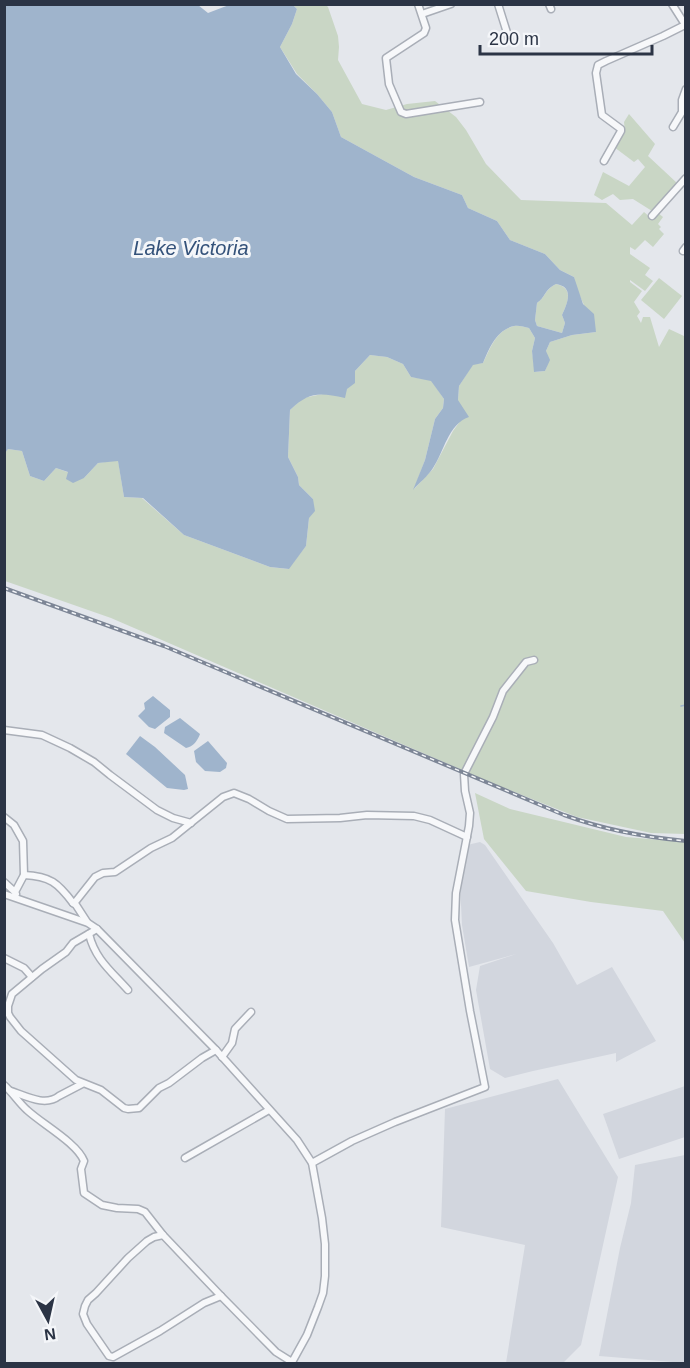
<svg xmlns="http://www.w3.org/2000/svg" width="690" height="1368" viewBox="0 0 690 1368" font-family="Helvetica,sans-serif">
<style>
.built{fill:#d2d6de}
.green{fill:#c9d6c5}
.water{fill:#9fb4cc;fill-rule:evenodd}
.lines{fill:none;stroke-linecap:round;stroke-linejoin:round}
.stream{stroke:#9fb4cc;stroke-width:1.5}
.minor-casing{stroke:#a9aeb7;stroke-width:9}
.minor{stroke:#f7f8fa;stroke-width:6}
.rail-casing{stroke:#7d8696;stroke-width:4}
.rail{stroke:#f4f6f9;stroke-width:1.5;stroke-dasharray:4.5;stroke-linecap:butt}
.labels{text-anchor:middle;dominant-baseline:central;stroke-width:6;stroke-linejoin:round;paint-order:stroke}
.water-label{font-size:20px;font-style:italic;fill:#34527a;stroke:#f4f6f9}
</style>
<rect width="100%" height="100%" fill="#e4e7ec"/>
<g class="built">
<path d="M480,842L485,845L553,943L577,985L612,967L656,1041L616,1062V1053L533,1071L505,1078L490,1069L476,990L480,966L516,954L469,967L462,925L460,884L467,845Z"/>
<path d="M558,1079L618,1177L581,1345L563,1363H506L525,1245L441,1227L445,1109Z"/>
<path d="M685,1086V1137L619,1159L603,1114Z"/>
<path d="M685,1155V1363L599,1356L620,1248L631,1203L635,1165Z"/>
</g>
<g class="green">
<path d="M293,5H326L328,7L338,36L339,47L338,60L362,104L386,110L407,104L435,101L456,117L466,130L486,164L521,200L606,203L632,225L644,212L652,219L658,213L663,217L658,224L661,227L659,229L664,234L653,247L645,240L635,250L630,247V254L650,268L645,275L653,281L645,291L630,280V282L642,291L634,302L640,312L637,316L641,323L643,317H650L659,347L669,329L684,336L685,348V834L651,833L577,817L499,786L111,618L5,581L4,453L8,449L22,451L30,476L44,481L56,468L84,478L98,463L118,460L124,497L142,498L184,535L270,567L288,569L306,546L309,518L313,499L299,485L298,477L288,457L290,410L303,398L347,389L355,371L370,355L387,357L403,364L411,377L431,380L444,399L443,408L435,419L425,460L414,489L433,469L453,431L461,420L458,400L459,386L473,364L483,363C490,349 496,330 514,326C519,325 524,327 529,328L535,338L532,351L535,372L545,371L547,366L546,351L550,342L572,335L596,332L575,285L574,277L560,270L545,254L510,240L497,221L468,208L462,195L414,177L341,137L332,112L317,94L297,74L280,47L292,24L297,9Z"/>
<path d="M629,114L655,144L648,156L677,183L652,211L633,199L620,200L613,194L602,200L594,195L603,172L629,186L645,167L638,159L634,162L614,147L625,133L624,122Z"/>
<path d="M659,278L682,296L664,319L641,300Z"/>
<path d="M556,284C575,288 567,304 562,315L565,323L562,333L537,326L535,320L537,303C546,297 544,290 556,284Z"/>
<path d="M475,793L510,809L626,837L685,842V943L663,911L591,902L526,891L484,839Z"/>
</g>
<g class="water">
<path d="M198,5L208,13L229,5H293L297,9L292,24L280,47L296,74L317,94L332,112L341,137L414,177L462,195L468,208L497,221L510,240L545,254L560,270L574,277L583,304L594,314L596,332L572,335L550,342L546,351L550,360L545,371L534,372L532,351L535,338L529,328C524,327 519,325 514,326C496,330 489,349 483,363L473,365L459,386L458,400L469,417C448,424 444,452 433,468C428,476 419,483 413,490L425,460L435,419L443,408L444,399L431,381L411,377L403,364L387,357L370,355L355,371V383L347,389L345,398C320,393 310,391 290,410L288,457L298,477L299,485L313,499L315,511L309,518L306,546L289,569L270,567L184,535L143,498L124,497L118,461L98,463L84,478L73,483L66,479L68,472L56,468L44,481L30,476L22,451L8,449L5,453V5ZM556,284C575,287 567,304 562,315L565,323L562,333L537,326L535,320L537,303C546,297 543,291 556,284Z"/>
<path d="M153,696L170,710V717L155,729L149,727L138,716L145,709L144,703Z"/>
<path d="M180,718L200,734C198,740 193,747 186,748L164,733L165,727Z"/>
<path d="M140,736L155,747L185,775L188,789L184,790L167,788L126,754Z"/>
<path d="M208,741L227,763L226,768L220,772L205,771L196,762L194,751Z"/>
</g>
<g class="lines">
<path class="stream" d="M681,706L686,705"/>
<defs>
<g id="minor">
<path d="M418,4L426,28L424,33L386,58L389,84L401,112L406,114L480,102"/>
<path d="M498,4L509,39"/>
<path d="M549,4L551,9"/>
<path d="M672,4L686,26"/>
<path d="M422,14L451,4"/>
<path d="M673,127L682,112V100L686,89"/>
<path d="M604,161L621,131V129L602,115L596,73L598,65L606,61L663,36L685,25"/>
<path d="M652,216L686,178"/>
<path d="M683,251L686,247"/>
<path d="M4,730L42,735L70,748L94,762L110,775L157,810L173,818L191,823"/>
<path d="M4,817L14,825L23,841L24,875L15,892"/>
<path d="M24,875C50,876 58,883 73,903"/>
<path d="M4,882L15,892L16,894"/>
<path d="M4,894L88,923L97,929L216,1050L297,1140L312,1163L322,1218L325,1244V1276L323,1293L318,1307L307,1335L291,1364"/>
<path d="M87,922L76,905L73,903L76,901L95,877L103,873L115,872L151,848L172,838L223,797L234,793L249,799L269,811L287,819L340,818L367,815L414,816L430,820L467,837"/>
<path d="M97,929L73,943L66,952L42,969L12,994L8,1006V1013L10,1017L21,1031L76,1080L101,1090L124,1108L128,1109L139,1108L159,1088L169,1083L202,1058L216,1050"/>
<path d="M89,934C95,959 111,971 128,990"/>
<path d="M4,958L24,968L32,977"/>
<path d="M222,1057L232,1043L235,1029L251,1012"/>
<path d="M4,1085C13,1093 19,1103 27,1110C42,1124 77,1143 84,1161L81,1169L84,1193L102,1205L117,1208L138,1209L145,1212L163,1235L221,1296L276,1352L292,1362"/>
<path d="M11,1091C26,1096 45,1107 59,1096L82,1084"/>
<path d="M185,1158L269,1110"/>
<path d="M312,1163L352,1141L395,1122L485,1087L470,1011L455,920L456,893L469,826L470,813L465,791L464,774L493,717L503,691L526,662L534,660"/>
<path d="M163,1235L154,1237L147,1241L128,1258L96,1293L88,1300L85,1306L83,1314L87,1324L109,1356L113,1357L160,1331L204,1303L221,1296"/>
</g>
</defs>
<use href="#minor" class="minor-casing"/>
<use href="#minor" class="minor"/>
<defs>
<path id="rail" d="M4,588L164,646L564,815C605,830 643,837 686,841"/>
</defs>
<use href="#rail" class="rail-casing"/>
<use href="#rail" class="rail"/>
</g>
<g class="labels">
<g class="water-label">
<text x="191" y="248">Lake Victoria</text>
</g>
</g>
<rect width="690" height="1368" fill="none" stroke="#2b3445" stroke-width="12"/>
<g transform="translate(48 1320) rotate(172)" stroke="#f4f6f9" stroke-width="4.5" paint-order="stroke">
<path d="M0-4.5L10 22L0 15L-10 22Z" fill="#2b3445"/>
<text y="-9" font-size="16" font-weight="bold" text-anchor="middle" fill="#2b3445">N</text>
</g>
<path d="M480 45v9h172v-9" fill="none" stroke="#2b3445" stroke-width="3"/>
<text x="489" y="45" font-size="18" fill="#2b3445" stroke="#f4f6f9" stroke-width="4.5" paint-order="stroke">200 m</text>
</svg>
